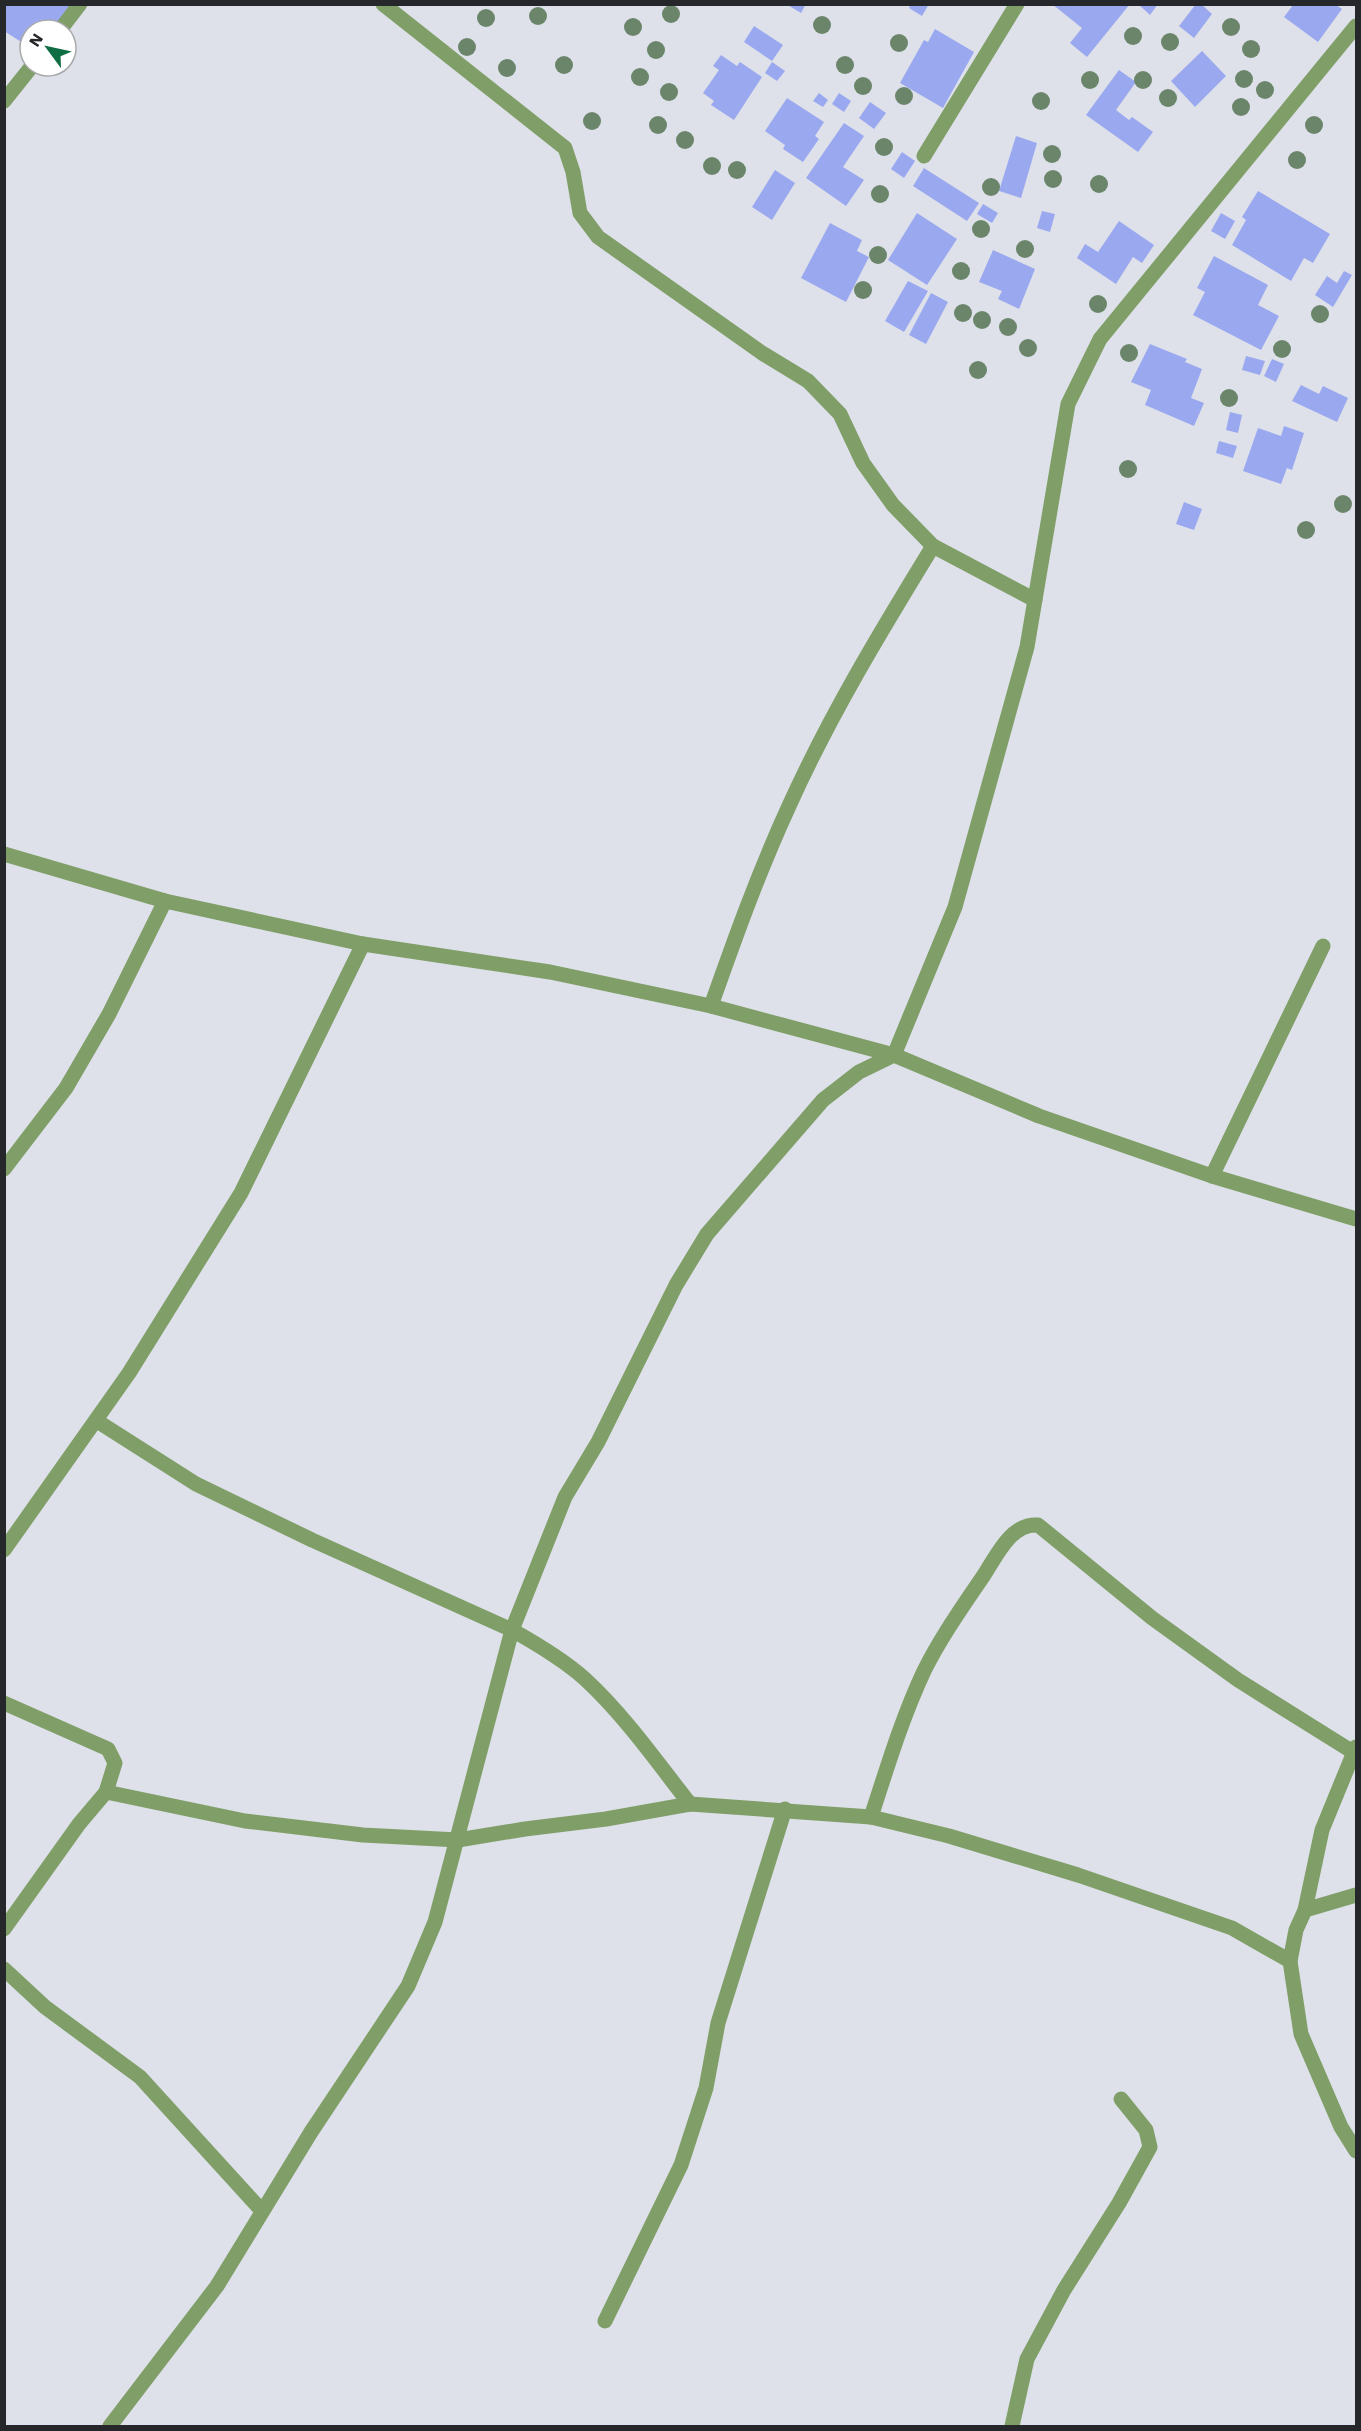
<svg xmlns="http://www.w3.org/2000/svg" width="1361" height="2431" viewBox="0 0 1361 2431" font-family="'Work Sans',sans-serif">
<style>
.building{fill:#9aa9ef}
.lines{fill:none;stroke-linecap:round;stroke-linejoin:round}
.minor{stroke:#809f68;stroke-width:15}
.tree{fill:#6b856b}
</style>
<rect width="100%" height="100%" fill="#dee1ea"/>
<g class="building">
<path d="M4,4H71L53,30H30V38L26,45L4,31Z"/>
<path d="M786,4H806L801,13Z"/>
<path d="M911,4H929L922,16L909,8Z"/>
<path d="M1052,4H1130L1087,57L1070,43L1082,28Z"/>
<path d="M1138,4H1158L1150,15Z"/>
<path d="M1196,4H1201L1212,14L1194,38L1179,26Z"/>
<path d="M1293,5H1336L1342,9L1318,42L1284,17Z"/>
<path d="M754,26L783,45L772,61L744,42Z"/>
<path d="M935,29L974,52L943,108L900,83L924,40L928,42Z"/>
<path d="M1202,51L1226,76L1195,107L1171,81Z"/>
<path d="M721,55L737,66L740,62L762,77L734,120L711,105L714,101L703,93L719,70L713,66Z"/>
<path d="M772,62L785,71L777,81L765,73Z"/>
<path d="M1119,70L1136,82L1116,110L1129,120L1132,117L1153,132L1138,152L1086,115Z"/>
<path d="M819,93L828,100L823,107L813,101Z"/>
<path d="M839,93L851,101L844,112L832,104Z"/>
<path d="M787,98L824,122L815,136L819,139L803,162L783,149L785,145L765,131Z"/>
<path d="M870,102L886,113L874,129L859,118Z"/>
<path d="M844,123L864,136L843,167L864,180L846,206L806,178Z"/>
<path d="M1016,136L1037,143L1021,198L999,191Z"/>
<path d="M902,152L915,161L904,178L891,169Z"/>
<path d="M924,168L979,203L967,221L913,186Z"/>
<path d="M775,170L795,183L772,220L752,207Z"/>
<path d="M1258,191L1330,234L1313,263L1304,258L1291,281L1232,245L1246,220L1242,217Z"/>
<path d="M983,204L998,213L992,223L977,214Z"/>
<path d="M1042,211L1055,214L1050,232L1037,228Z"/>
<path d="M917,213L957,239L927,285L888,260Z"/>
<path d="M1221,213L1235,221L1225,239L1211,231Z"/>
<path d="M1119,221L1154,245L1142,263L1133,257L1116,284L1077,258L1085,244L1098,252Z"/>
<path d="M830,223L862,240L857,251L869,257L846,302L801,278Z"/>
<path d="M993,250L1035,269L1019,309L998,299L1002,291L979,282Z"/>
<path d="M1214,256L1268,285L1258,305L1279,316L1261,350L1193,315L1205,292L1197,288Z"/>
<path d="M1344,271L1352,275L1333,307L1315,295L1327,276L1337,283Z"/>
<path d="M908,281L928,291L904,332L885,321Z"/>
<path d="M931,293L948,302L926,344L909,335Z"/>
<path d="M1150,344L1187,359L1185,362L1202,369L1191,398L1204,403L1194,426L1145,405L1151,390L1131,382Z"/>
<path d="M1246,356L1265,361L1260,375L1242,370Z"/>
<path d="M1272,359L1284,364L1276,382L1264,376Z"/>
<path d="M1301,385L1319,394L1323,386L1348,398L1337,422L1292,401Z"/>
<path d="M1230,412L1242,415L1238,433L1226,430Z"/>
<path d="M1284,426L1304,433L1292,470L1287,468L1281,484L1243,471L1258,428L1281,436Z"/>
<path d="M1219,441L1237,446L1233,458L1216,453Z"/>
<path d="M1184,502L1202,509L1194,530L1176,524Z"/>
</g>
<g class="lines">
<g class="minor">
<path d="M383,4L565,148L573,172L580,213L598,237L762,353L808,381L840,414L863,463L893,505L933,546L1035,600"/>
<path d="M60,30L80,4"/>
<path d="M4,101L32,66"/>
<path d="M924,156L1017,4"/>
<path d="M4,854L165,901L363,944L550,972L711,1006L894,1055L1039,1116L1212,1176L1356,1219"/>
<path d="M711,1006C735,938 759,871 789,806C830,715 881,631 933,546"/>
<path d="M4,1169L66,1088L109,1014L165,901"/>
<path d="M1212,1176L1323,946"/>
<path d="M97,1421L196,1484L312,1540L512,1630C537,1644 564,1660 585,1679C625,1716 657,1762 690,1804"/>
<path d="M4,1550L129,1373L241,1193L363,944"/>
<path d="M4,1703L108,1749L115,1763L106,1792L79,1824L4,1929"/>
<path d="M1356,1747L1322,1830L1305,1910L1296,1930L1290,1961L1301,2034L1341,2127L1356,2151"/>
<path d="M106,1792L245,1821L363,1835L458,1840L525,1829L606,1819L690,1804L871,1817L949,1836L1078,1875L1232,1928L1290,1961"/>
<path d="M871,1817C887,1768 902,1718 924,1671C941,1637 963,1606 984,1575C997,1555 1011,1523 1038,1525L1152,1618L1238,1680L1353,1752"/>
<path d="M1305,1910L1356,1895"/>
<path d="M4,1969L45,2007L140,2077L262,2211"/>
<path d="M605,2321L681,2165L706,2088L718,2023L785,1809"/>
<path d="M110,2426L217,2286L311,2132L408,1986L435,1922L512,1630L565,1497L598,1442L676,1285L707,1234L823,1100L859,1072L894,1055L955,907L1027,647L1068,404L1100,339L1356,26"/>
<path d="M1012,2426L1027,2359L1064,2290L1119,2203L1150,2147L1146,2130L1121,2099"/>
</g>
</g>
<g class="tree">
<circle cx="671" cy="14" r="9"/>
<circle cx="538" cy="16" r="9"/>
<circle cx="486" cy="18" r="9"/>
<circle cx="822" cy="25" r="9"/>
<circle cx="633" cy="27" r="9"/>
<circle cx="1231" cy="27" r="9"/>
<circle cx="1133" cy="36" r="9"/>
<circle cx="1170" cy="42" r="9"/>
<circle cx="899" cy="43" r="9"/>
<circle cx="467" cy="47" r="9"/>
<circle cx="1251" cy="49" r="9"/>
<circle cx="656" cy="50" r="9"/>
<circle cx="564" cy="65" r="9"/>
<circle cx="845" cy="65" r="9"/>
<circle cx="507" cy="68" r="9"/>
<circle cx="640" cy="77" r="9"/>
<circle cx="1244" cy="79" r="9"/>
<circle cx="1090" cy="80" r="9"/>
<circle cx="1143" cy="80" r="9"/>
<circle cx="863" cy="86" r="9"/>
<circle cx="1265" cy="90" r="9"/>
<circle cx="669" cy="92" r="9"/>
<circle cx="904" cy="96" r="9"/>
<circle cx="1168" cy="98" r="9"/>
<circle cx="1041" cy="101" r="9"/>
<circle cx="1241" cy="107" r="9"/>
<circle cx="592" cy="121" r="9"/>
<circle cx="658" cy="125" r="9"/>
<circle cx="1314" cy="125" r="9"/>
<circle cx="685" cy="140" r="9"/>
<circle cx="884" cy="147" r="9"/>
<circle cx="1052" cy="154" r="9"/>
<circle cx="1297" cy="160" r="9"/>
<circle cx="712" cy="166" r="9"/>
<circle cx="737" cy="170" r="9"/>
<circle cx="1053" cy="179" r="9"/>
<circle cx="1099" cy="184" r="9"/>
<circle cx="991" cy="187" r="9"/>
<circle cx="880" cy="194" r="9"/>
<circle cx="981" cy="229" r="9"/>
<circle cx="1025" cy="249" r="9"/>
<circle cx="878" cy="255" r="9"/>
<circle cx="961" cy="271" r="9"/>
<circle cx="863" cy="290" r="9"/>
<circle cx="1098" cy="304" r="9"/>
<circle cx="963" cy="313" r="9"/>
<circle cx="1320" cy="314" r="9"/>
<circle cx="982" cy="320" r="9"/>
<circle cx="1008" cy="327" r="9"/>
<circle cx="1028" cy="348" r="9"/>
<circle cx="1282" cy="349" r="9"/>
<circle cx="1129" cy="353" r="9"/>
<circle cx="978" cy="370" r="9"/>
<circle cx="1229" cy="398" r="9"/>
<circle cx="1128" cy="469" r="9"/>
<circle cx="1343" cy="504" r="9"/>
<circle cx="1306" cy="530" r="9"/>
</g>
<rect width="1361" height="2431" fill="none" stroke="#26272a" stroke-width="12"/>
<g transform="translate(48 48) rotate(303)"><circle r="28" fill="#ffffff" stroke="#a8a9aa" stroke-width="1.5"/>
<path d="M0-4.5L10 22L0 15L-10 22Z" fill="#0e6d42"/>
<text y="-9" font-size="16" font-weight="bold" text-anchor="middle" fill="#26272a">N</text>
</g>
</svg>
